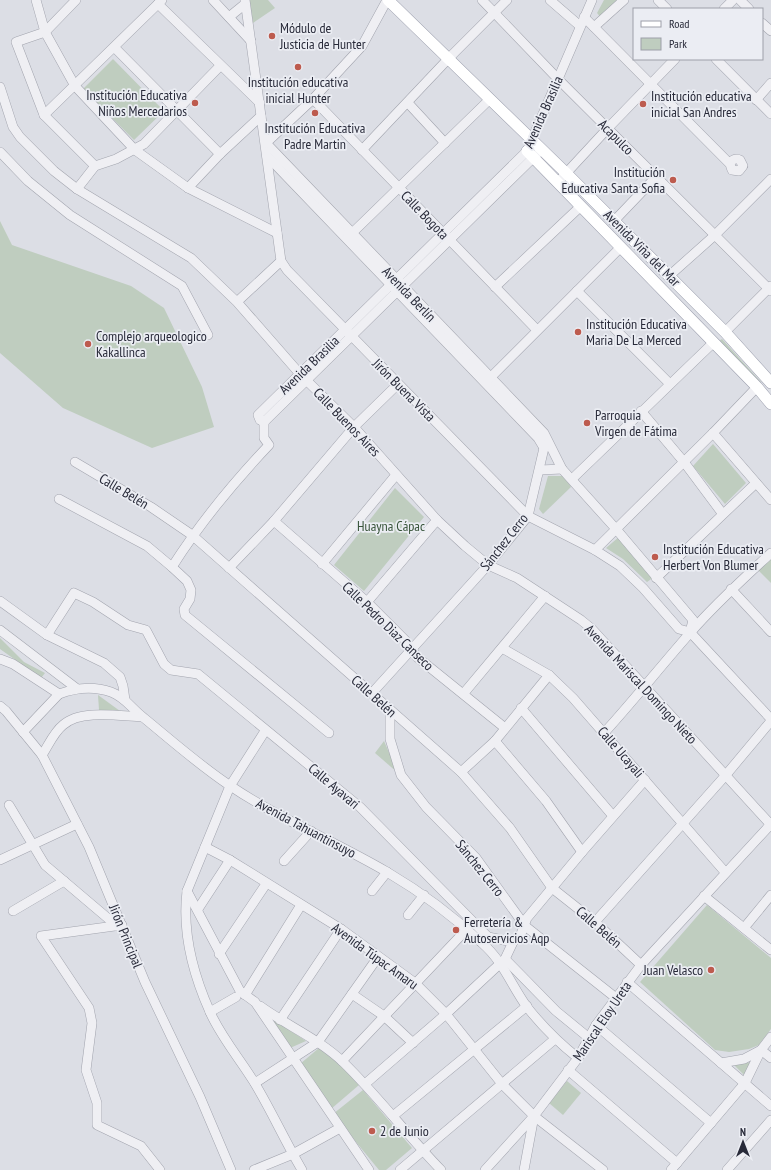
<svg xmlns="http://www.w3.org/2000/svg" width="771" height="1170" viewBox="0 0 771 1170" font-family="'PT Sans Narrow',sans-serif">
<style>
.green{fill:#bfcdbf}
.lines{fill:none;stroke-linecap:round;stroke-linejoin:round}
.minor-casing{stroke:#a2a4ae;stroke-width:10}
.major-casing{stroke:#9da0af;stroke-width:12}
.minor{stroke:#efeff3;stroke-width:9}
.major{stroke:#fff;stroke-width:11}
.poi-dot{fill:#bd5b4e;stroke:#ebedf3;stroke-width:1.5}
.labels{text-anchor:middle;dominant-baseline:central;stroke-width:3.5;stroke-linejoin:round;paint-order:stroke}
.poi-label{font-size:14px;fill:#282a39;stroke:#ebedf3;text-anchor:start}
.street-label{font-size:14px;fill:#282a39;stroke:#ebedf3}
.park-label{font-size:14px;fill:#375339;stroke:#ebedf3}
</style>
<rect width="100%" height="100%" fill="#dcdee5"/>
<g class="green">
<path d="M249,0H268L275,8L253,23Z"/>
<path d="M604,0H622L603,20L597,13Z"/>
<path d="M113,59L164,111L134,140L83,89Z"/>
<path d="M0,221L12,245L131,286L164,308L202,387L214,427L152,448L63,408L0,353Z"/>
<path d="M722,339L761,382L759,384L719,341Z"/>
<path d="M713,444L746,483L725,504L693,466Z"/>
<path d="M548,476H564L571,487L543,514L539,509Z"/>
<path d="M395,488L424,517L364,591L334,565Z"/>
<path d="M619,537L654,577L647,582L623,559L606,548Z"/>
<path d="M771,558V583L758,570Z"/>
<path d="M0,638L24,662L45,673L41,678L0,649Z"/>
<path d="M98,695L120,711L99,710Z"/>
<path d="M384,741L398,773L375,753Z"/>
<path d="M707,905L771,958V1029L759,1045L749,1049L729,1052L715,1050L640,982Z"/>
<path d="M271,1018L306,1041L290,1048Z"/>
<path d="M319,1048L341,1065L359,1085L331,1109L300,1064Z"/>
<path d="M753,1062L744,1075L734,1065Z"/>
<path d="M567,1081L581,1093L563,1115L549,1103Z"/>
<path d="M363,1090L412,1148L386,1170H379L333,1114Z"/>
</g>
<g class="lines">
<defs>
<g id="minor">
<path d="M36,0L45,32L75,86L135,150L188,188L277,233"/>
<path d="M76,0L45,32L16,42L44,115L95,166"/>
<path d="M213,0L251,41"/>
<path d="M245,0L281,261L287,270L528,516L595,550L620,566L643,588L679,629L690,632L771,719"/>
<path d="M482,0L558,79L771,291"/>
<path d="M550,0L580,26"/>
<path d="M658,0L667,9"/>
<path d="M740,0L749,9"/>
<path d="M158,4L260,103"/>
<path d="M724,9L733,0"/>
<path d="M229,17L245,4"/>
<path d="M584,17L730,164L732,170L739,171L743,166L740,160C736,158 732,159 730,164"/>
<path d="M762,23L771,31"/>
<path d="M594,27L624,0"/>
<path d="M115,48L220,154"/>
<path d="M716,59L771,114"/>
<path d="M0,87L13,127L20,137L54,171L77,189L191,258L237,302L300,374L354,427L437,520L465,546L488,565L517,578L581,620L592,629L771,825"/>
<path d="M313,99L537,330"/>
<path d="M756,100L771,83"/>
<path d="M408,103L445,143"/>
<path d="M44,115L162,0"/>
<path d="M266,143L544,433L562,469L616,529L693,620L690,632"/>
<path d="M266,143L313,99L362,46L387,0"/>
<path d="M362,150L449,58L507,0"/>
<path d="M0,152L28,181L70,215L182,286L208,335"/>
<path d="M537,154L264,422L260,420L258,415L527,151L592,0"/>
<path d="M267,156L538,438L544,448"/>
<path d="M558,182L608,128L675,59"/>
<path d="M188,188L220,154L261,116"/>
<path d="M77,189L95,166L116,159L144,144L220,66"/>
<path d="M614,221L656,177"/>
<path d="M347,238L490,99"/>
<path d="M669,276L715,235L771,179"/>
<path d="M495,287L581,206"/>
<path d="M577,291L670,384"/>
<path d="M239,300L281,261"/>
<path d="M725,332L771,286"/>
<path d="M486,382L621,247"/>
<path d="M641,411L684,462L722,513"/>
<path d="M713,433L771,500"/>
<path d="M75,462L151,507L192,535L461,772L510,828L552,888L595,922L641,965"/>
<path d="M540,470L562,469"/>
<path d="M572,479L714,342"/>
<path d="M59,499L147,546L172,567L187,581L191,590L190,599L184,609L185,615L329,733"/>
<path d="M274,521L367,602L406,641L417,657L505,728"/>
<path d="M595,550L713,433L757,387"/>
<path d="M322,564L396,475"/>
<path d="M172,567C200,523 233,483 269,445L264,438V422"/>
<path d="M229,568L274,521L354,427L398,384"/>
<path d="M656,578L756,483"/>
<path d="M731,589L771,632"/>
<path d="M0,601L47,635L104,663L120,677L123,686L125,700"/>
<path d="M367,602L437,520"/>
<path d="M0,630L76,688"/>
<path d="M47,635L74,593L93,602L128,625L146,630L164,664L171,670L198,674L360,807L488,937"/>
<path d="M502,648L549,675L573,698L725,872"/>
<path d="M0,659L13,664L59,694C75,688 94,686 111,692C125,697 132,709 144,718C172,741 199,765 229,785C279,819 336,842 387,872C421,892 453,916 482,943C503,961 511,985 527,1007C542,1026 559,1043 578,1058"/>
<path d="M372,693L488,565L528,516L544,448"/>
<path d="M464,693L545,596"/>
<path d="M0,706L6,711L42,755L89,847L145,982L200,1097L231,1170"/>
<path d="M521,708L613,816"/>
<path d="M390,710V739L401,775L426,807L476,858L525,926L616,998"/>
<path d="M265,731L230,786L187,891C182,932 193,974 210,1012C221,1037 240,1059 254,1082C271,1110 285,1141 302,1170"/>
<path d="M23,732L59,694"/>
<path d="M604,733C634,700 661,666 690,633C715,604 743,579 771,553"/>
<path d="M495,741L546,801L582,852"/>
<path d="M42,755C48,746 54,732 63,725C80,709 120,716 142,717"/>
<path d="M461,772L495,741L549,675"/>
<path d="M9,805L45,865L117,926"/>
<path d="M205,847L230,860L341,929L415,983L446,1014L502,1084L534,1116L603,1170"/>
<path d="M0,860L77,824"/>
<path d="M284,861L311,831"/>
<path d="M187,891L240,991L255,1002L369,1170"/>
<path d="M372,891L387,872"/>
<path d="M704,896L771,950"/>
<path d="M198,909L230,860"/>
<path d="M13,911L64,881"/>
<path d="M408,915L424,895"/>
<path d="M595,922L725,776L771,721"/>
<path d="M122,925L41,936L89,1008L92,1023L86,1070L97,1103V1125L141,1146L160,1170"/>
<path d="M744,928L771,895"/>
<path d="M488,937L513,942"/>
<path d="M219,954L266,884"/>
<path d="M505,959L556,1011L589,1038"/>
<path d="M627,982L771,1106"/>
<path d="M352,994L384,1016L413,1043"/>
<path d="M245,995L301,905"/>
<path d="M260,1006C286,1025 319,1039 343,1062C378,1096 407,1135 441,1170"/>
<path d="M210,1012L236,997"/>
<path d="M280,1020L341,929"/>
<path d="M596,1025L711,1123"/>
<path d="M342,1061L467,929"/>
<path d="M721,1063L744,1059L761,1050L771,1058"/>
<path d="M568,1070L677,1163"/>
<path d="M255,1083L318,1042L378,957"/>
<path d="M365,1084L446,1014L505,959L513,942L521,934L527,918L582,852L645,780"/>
<path d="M393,1116L527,1006"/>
<path d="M254,1170L293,1154L340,1128"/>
<path d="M400,1170L555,1039"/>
<path d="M485,1170L534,1116L578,1058L596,1025L641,965L771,824"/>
<path d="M524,1170L534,1116"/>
<path d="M671,1170L745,1083L761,1050L771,1037"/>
<path d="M727,1170L771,1120"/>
</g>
<g id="major">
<path d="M388,0L566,173L725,332L771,383"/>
<path d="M527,151L757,387L771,404"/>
</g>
</defs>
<use href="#minor" class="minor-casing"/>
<use href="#major" class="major-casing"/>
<use href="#minor" class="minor"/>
<use href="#major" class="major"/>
</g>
<g class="poi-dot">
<circle cx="272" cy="36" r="4"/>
<circle cx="298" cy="67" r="4"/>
<circle cx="195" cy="103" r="4"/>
<circle cx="643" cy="104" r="4"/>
<circle cx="315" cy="113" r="4"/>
<circle cx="673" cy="180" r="4"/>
<circle cx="578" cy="332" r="4"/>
<circle cx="88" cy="344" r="4"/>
<circle cx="587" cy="423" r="4"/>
<circle cx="655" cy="557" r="4"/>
<circle cx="456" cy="930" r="4"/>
<circle cx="711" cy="970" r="4"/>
<circle cx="372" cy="1131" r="4"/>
</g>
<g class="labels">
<g class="poi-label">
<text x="280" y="28">Módulo de<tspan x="280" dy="16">Justicia de Hunter</tspan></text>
<text x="298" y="82" text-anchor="middle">Institución educativa<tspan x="298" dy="16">inicial Hunter</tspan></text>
<text x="187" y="95" text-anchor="end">Institución Educativa<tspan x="187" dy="16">Niños Mercedarios</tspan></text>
<text x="651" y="96">Institución educativa<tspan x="651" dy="16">inicial San Andres</tspan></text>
<text x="315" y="128" text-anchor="middle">Institución Educativa<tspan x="315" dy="16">Padre Martin</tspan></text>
<text x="665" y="172" text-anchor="end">Institución<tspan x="665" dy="16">Educativa Santa Sofia</tspan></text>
<text x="586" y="324">Institución Educativa<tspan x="586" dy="16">Maria De La Merced</tspan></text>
<text x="96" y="336">Complejo arqueologico<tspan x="96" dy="16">Kakallinca</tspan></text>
<text x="595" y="415">Parroquia<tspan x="595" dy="16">Virgen de Fátima</tspan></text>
<text x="663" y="549">Institución Educativa<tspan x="663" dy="16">Herbert Von Blumer</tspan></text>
<text x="464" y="922">Ferretería &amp;<tspan x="464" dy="16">Autoservicios Aqp</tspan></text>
<text x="703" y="970" text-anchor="end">Juan Velasco</text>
<text x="380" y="1131">2 de Junio</text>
</g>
<g class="street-label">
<text transform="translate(543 112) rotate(-66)">Avenida Brasilia</text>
<text transform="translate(616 137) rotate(45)">Acapulco</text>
<text transform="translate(425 215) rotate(46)">Calle Bogota</text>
<text transform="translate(642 248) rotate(45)">Avenida Viña del Mar</text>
<text transform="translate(409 294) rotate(46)">Avenida Berlín</text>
<text transform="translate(309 365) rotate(-44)">Avenida Brasilia</text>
<text transform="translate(404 390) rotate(45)">Jirón Buena Vista</text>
<text transform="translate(347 422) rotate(46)">Calle Buenos Aires</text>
<text transform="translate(124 491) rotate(31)">Calle Belén</text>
<text transform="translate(504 542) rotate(-52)">Sánchez Cerro</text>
<text transform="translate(388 626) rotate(44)">Calle Pedro Diaz Canseco</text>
<text transform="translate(641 684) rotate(47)">Avenida Mariscal Domingo Nieto</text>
<text transform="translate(374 696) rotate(42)">Calle Belén</text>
<text transform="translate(621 752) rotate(49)">Calle Ucayali</text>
<text transform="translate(334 786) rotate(40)">Calle Ayavari</text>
<text transform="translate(306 828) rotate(28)">Avenida Tahuantinsuyo</text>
<text transform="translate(480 868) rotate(51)">Sánchez Cerro</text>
<text transform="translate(599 927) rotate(41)">Calle Belén</text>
<text transform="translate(126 936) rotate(68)">Jirón Principal</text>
<text transform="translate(375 956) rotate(36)">Avenida Túpac Amaru</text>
<text transform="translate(602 1021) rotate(-56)">Mariscal Eloy Ureta</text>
</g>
<g class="park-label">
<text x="391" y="526">Huayna Cápac</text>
</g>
</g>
<rect x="633" y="8" width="130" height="52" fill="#ebedf3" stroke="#9d9fa9"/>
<rect x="641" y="21" width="20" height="6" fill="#ffffff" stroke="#9d9fa9"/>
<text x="669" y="28" font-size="12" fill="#282a39">Road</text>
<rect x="641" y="38" width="20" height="12" fill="#bfcdbf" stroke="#9d9fa9"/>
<text x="669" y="48" font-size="12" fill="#282a39">Park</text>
<g transform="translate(743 1142)" stroke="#ebedf3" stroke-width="3" paint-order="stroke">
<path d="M0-3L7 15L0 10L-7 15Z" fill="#282a39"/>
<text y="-6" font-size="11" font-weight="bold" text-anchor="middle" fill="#282a39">N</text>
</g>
</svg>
